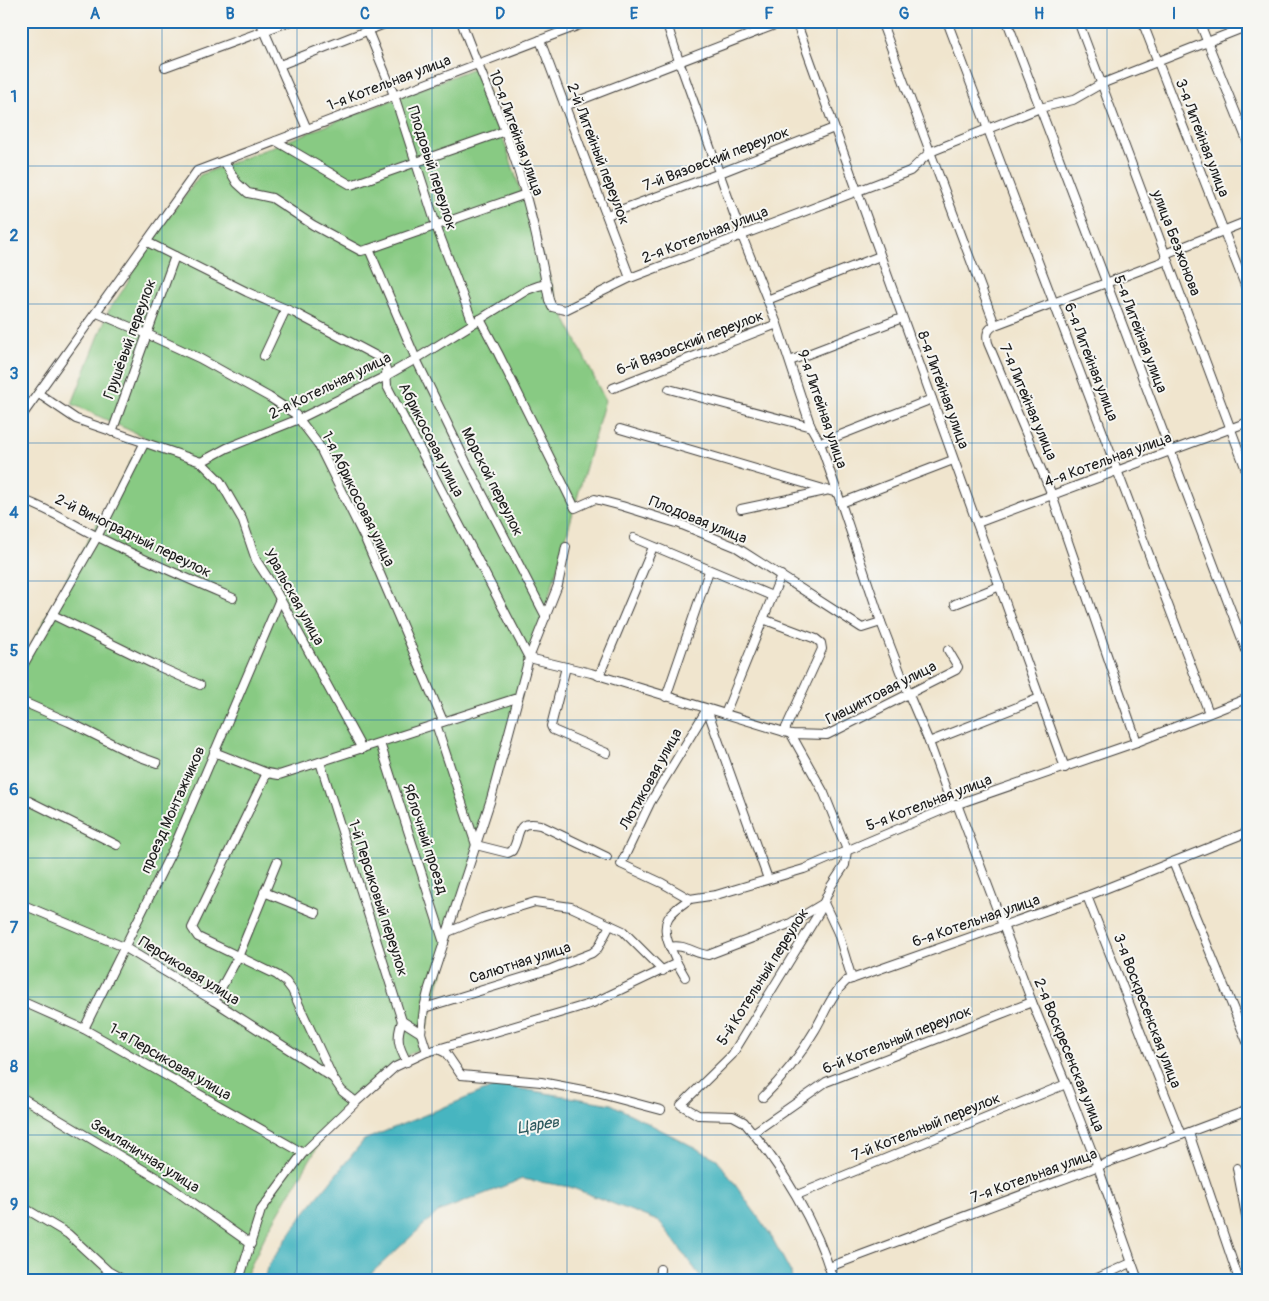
<svg xmlns="http://www.w3.org/2000/svg" width="1269" height="1301" viewBox="0 0 1269 1301" font-family="Pangolin,sans-serif">
<style>
.green{fill:#88ca83;stroke:#527350}
.water{fill:#46b5c0;stroke:#31686e}
.lines{fill:none;stroke-linecap:round;stroke-linejoin:round}
.minor-casing{stroke:#3c3a37;stroke-width:10}
.minor{stroke:#fff;stroke-width:8}
.grid{fill:none;stroke:#1f6fb2;stroke-width:1;stroke-opacity:0.55}
.labels{text-anchor:middle;dominant-baseline:central;stroke-width:4;stroke-linejoin:round;paint-order:stroke}
.street-label{font-size:15px;fill:#1c1c1c;stroke:#f6f6f2}
.water-label{font-size:16px;font-style:italic;fill:#2d595e;stroke:#f6f6f2}
.neatline{fill:none;stroke:#1f6fb2;stroke-width:2}
.grid-label{font-size:16px;text-anchor:middle;font-weight:bold;fill:#1f6fb2}
</style>
<rect width="100%" height="100%" fill="#f6f6f2"/>
<filter id="ink" filterUnits="userSpaceOnUse"><feTurbulence type="fractalNoise" baseFrequency=".02" numOctaves="2"/><feDisplacementMap in="SourceGraphic" scale="10" xChannelSelector="R" yChannelSelector="G"/><feConvolveMatrix kernelMatrix="1 2 1 2 8 2 1 2 1" color-interpolation-filters="sRGB"/></filter>
<filter id="wash" filterUnits="userSpaceOnUse"><feTurbulence type="fractalNoise" baseFrequency=".0096" numOctaves="4" result="noise"/><feDisplacementMap in="SourceGraphic" scale="20" xChannelSelector="R" yChannelSelector="G"/><feGaussianBlur stdDeviation="1.12" result="paint"/><feColorMatrix in="noise" values="0 0 0 0 0 0 0 0 0 0 0 0 0 0 0 0 0 1.4 0 .05"/><feComposite in="paint" operator="in"/></filter>
<g filter="url(#wash)">
<rect width="100%" height="100%" fill="#f0e5ce"/>
<path class="green" d="M479,66L558,303L605,400L421,1047L383,1071L337,1114L266,1234L244,1280H21V663L144,437L72,404L109,310L123,290L146,248L200,175Z"/>
<path class="water" d="M498,1085L611,1104L717,1159L770,1234L791,1273L792,1280H703L660,1222L570,1187L522,1179L438,1212L364,1280H264L267,1268L302,1216L364,1140Z"/>
</g>
<g filter="url(#ink)">
<g class="lines">
<defs>
<g id="minor">
<path d="M260,21L307,129"/>
<path d="M364,21L394,95L438,231L473,323"/>
<path d="M461,21C474,58 491,94 505,131C525,185 539,242 549,300L552,307L565,310L630,278L910,171L930,152L1040,108L1073,100L1101,84L1248,26"/>
<path d="M666,21L679,61L742,236L777,324L811,427L820,443L841,503L881,622L909,695L929,742L952,806"/>
<path d="M796,21L1065,768"/>
<path d="M881,21L995,325C987,330 986,334 988,343L1052,495L1137,742"/>
<path d="M947,21L1209,713"/>
<path d="M1007,21L1248,655"/>
<path d="M1078,21L1248,475"/>
<path d="M1142,21L1248,293"/>
<path d="M1199,21L1248,143"/>
<path d="M540,40L630,278"/>
<path d="M280,65L392,21"/>
<path d="M165,67L291,21"/>
<path d="M565,106L785,21"/>
<path d="M276,141L351,185L505,131"/>
<path d="M224,161L237,183L248,193L272,198L313,225L361,251L369,249L416,359L466,462L546,617"/>
<path d="M607,215L720,173L834,128"/>
<path d="M147,242L247,292L295,313L382,359L386,369L387,386L529,658"/>
<path d="M369,249L526,194"/>
<path d="M1165,254L1248,221"/>
<path d="M767,300L880,256"/>
<path d="M97,313L147,334L199,358L269,397L295,414L318,444L366,541L443,721"/>
<path d="M480,319L498,353L575,508L595,499L622,506L680,524L736,547L862,628L881,622"/>
<path d="M995,325L1167,260"/>
<path d="M264,356L286,309"/>
<path d="M790,361L902,318"/>
<path d="M613,388L777,324"/>
<path d="M669,389L811,427"/>
<path d="M39,394L76,419L201,462L220,481L242,519L256,560L273,586L362,749"/>
<path d="M21,417L197,171L590,21"/>
<path d="M620,429L837,493"/>
<path d="M112,432L175,256"/>
<path d="M820,443L932,399"/>
<path d="M201,462L227,448L299,419L386,376L416,359L527,290L538,286L547,284"/>
<path d="M21,499C49,509 74,525 100,538C144,560 188,579 233,598"/>
<path d="M841,503L953,460"/>
<path d="M741,509L825,491"/>
<path d="M977,523L1248,422"/>
<path d="M634,538L772,596"/>
<path d="M955,604L1000,586"/>
<path d="M53,615L155,665L200,685"/>
<path d="M763,619L816,639L821,643L822,649L784,732"/>
<path d="M529,658L591,673L791,734L827,735L956,670L958,667L948,650"/>
<path d="M566,667L551,726L553,730L607,753"/>
<path d="M21,669L97,537L144,444"/>
<path d="M599,676L653,547"/>
<path d="M666,697L709,571"/>
<path d="M21,701L69,722L135,755L157,763"/>
<path d="M707,709L650,803L621,864L662,883L690,899L716,895L804,869L952,806L1137,742L1248,698"/>
<path d="M707,709L768,879"/>
<path d="M725,714L781,575"/>
<path d="M436,724L476,845L508,853L512,851C522,835 513,820 540,825L607,857"/>
<path d="M791,734L824,793L847,850L845,865L831,886L820,911L732,1055L681,1105L698,1115L733,1116L744,1122C781,1165 817,1224 833,1280"/>
<path d="M929,742L1040,698"/>
<path d="M380,743L444,943"/>
<path d="M214,752L267,773L279,775L517,698"/>
<path d="M320,762L402,1021L421,1033"/>
<path d="M267,773L192,928L198,937L277,975L286,982L292,990L333,1078L342,1091L356,1102"/>
<path d="M21,797L117,845"/>
<path d="M957,804L1032,1002L1066,1084L1098,1167L1138,1280"/>
<path d="M1173,862L1248,1044"/>
<path d="M264,892L316,913"/>
<path d="M1087,896L1181,1135"/>
<path d="M690,899C669,913 659,921 670,947C683,943 695,954 708,955L789,924L824,903L838,933L852,979"/>
<path d="M21,904L124,947L214,1001L333,1078"/>
<path d="M448,932L482,918L535,902L571,907L623,931L663,971"/>
<path d="M677,963L685,977"/>
<path d="M21,1001L84,1029L303,1153"/>
<path d="M214,1001L238,957L277,862"/>
<path d="M424,1008L551,969L592,953L598,948L610,925"/>
<path d="M402,1021C396,1038 398,1046 407,1062"/>
<path d="M84,1029L174,847L280,599"/>
<path d="M438,1049L593,1003L677,963L670,947"/>
<path d="M427,1052L421,1033L424,1008L429,988L491,799L529,658L558,585L566,547"/>
<path d="M21,1097L162,1181L251,1244"/>
<path d="M763,1097C783,1078 801,1054 815,1030C825,1013 831,995 846,981L1087,896L1248,832"/>
<path d="M753,1133L826,1082L1032,1002"/>
<path d="M1189,1133L1239,1280"/>
<path d="M1237,1168L1248,1226"/>
<path d="M797,1195L1066,1084"/>
<path d="M21,1206L68,1234L108,1271L124,1280"/>
<path d="M829,1267L1248,1110"/>
<path d="M239,1280L261,1210L303,1153L356,1102L395,1067L427,1052L438,1049L446,1053L461,1075L541,1082L593,1092L661,1110"/>
<path d="M659,1280L660,1269"/>
<path d="M1093,1280L1131,1263"/>
</g>
</defs>
<use href="#minor" class="minor-casing"/>
<use href="#minor" class="minor"/>
</g>
</g>
<path class="grid" d="M162,21V1280M297,21V1280M432,21V1280M567,21V1280M702,21V1280M837,21V1280M972,21V1280M1107,21V1280M21,166H1248M21,304H1248M21,443H1248M21,581H1248M21,720H1248M21,858H1248M21,997H1248M21,1135H1248"/>
<g class="labels">
<g class="street-label">
<text transform="translate(389 83) rotate(-21)">1-я Котельная улица</text>
<text transform="translate(516 133) rotate(70)">10-я Литейная улица</text>
<text transform="translate(1202 138) rotate(69)">3-я Литейная улица</text>
<text transform="translate(598 154) rotate(69)">2-й Литейный переулок</text>
<text transform="translate(716 159) rotate(-21)">7-й Вязовский переулок</text>
<text transform="translate(432 168) rotate(72)">Плодовый переулок</text>
<text transform="translate(705 235) rotate(-21)">2-я Котельная улица</text>
<text transform="translate(1176 243) rotate(69)">улица Безжонова</text>
<text transform="translate(1140 334) rotate(69)">5-я Литейная улица</text>
<text transform="translate(130 339) rotate(-70)">Грушёвый переулок</text>
<text transform="translate(690 343) rotate(-21)">6-й Вязовский переулок</text>
<text transform="translate(1091 362) rotate(69)">6-я Литейная улица</text>
<text transform="translate(330 386) rotate(-26)">2-я Котельная улица</text>
<text transform="translate(943 390) rotate(70)">8-я Литейная улица</text>
<text transform="translate(1028 402) rotate(67)">7-я Литейная улица</text>
<text transform="translate(822 409) rotate(71)">9-я Литейная улица</text>
<text transform="translate(431 440) rotate(63)">Абрикосовая улица</text>
<text transform="translate(1108 460) rotate(-20)">4-я Котельная улица</text>
<text transform="translate(492 482) rotate(63)">Морской переулок</text>
<text transform="translate(358 499) rotate(64)">1-я Абрикосовая улица</text>
<text transform="translate(698 520) rotate(22)">Плодовая улица</text>
<text transform="translate(133 536) rotate(26)">2-й Виноградный переулок</text>
<text transform="translate(294 597) rotate(61)">Уральская улица</text>
<text transform="translate(881 693) rotate(-27)">Гиацинтовая улица</text>
<text transform="translate(651 779) rotate(-61)">Лютиковая улица</text>
<text transform="translate(929 803) rotate(-21)">5-я Котельная улица</text>
<text transform="translate(173 810) rotate(-66)">проезд Монтажников</text>
<text transform="translate(425 839) rotate(72)">Яблочный проезд</text>
<text transform="translate(378 898) rotate(72)">1-й Персиковый переулок</text>
<text transform="translate(976 921) rotate(-19)">6-я Котельная улица</text>
<text transform="translate(520 963) rotate(-18)">Салютная улица</text>
<text transform="translate(189 971) rotate(32)">Персиковая улица</text>
<text transform="translate(763 977) rotate(-58)">5-й Котельный переулок</text>
<text transform="translate(1147 1011) rotate(69)">3-я Воскресенская улица</text>
<text transform="translate(897 1040) rotate(-22)">6-й Котельный переулок</text>
<text transform="translate(1069 1055) rotate(68)">2-я Воскресенская улица</text>
<text transform="translate(170 1062) rotate(30)">1-я Персиковая улица</text>
<text transform="translate(926 1127) rotate(-22)">7-й Котельный переулок</text>
<text transform="translate(145 1156) rotate(32)">Земляничная улица</text>
<text transform="translate(1034 1176) rotate(-20)">7-я Котельная улица</text>
</g>
<g class="water-label">
<text transform="translate(538 1125) rotate(-9)">Царев</text>
</g>
</g>
<rect width="1269" height="1301" fill="none" stroke="#f6f6f2" stroke-width="55"/>
<rect x="28" y="28" width="1214" height="1246" class="neatline"/>
<g class="grid-label">
<text x="95" y="19">A</text>
<text x="230" y="19">B</text>
<text x="365" y="19">C</text>
<text x="500" y="19">D</text>
<text x="634" y="19">E</text>
<text x="769" y="19">F</text>
<text x="904" y="19">G</text>
<text x="1039" y="19">H</text>
<text x="1174" y="19">I</text>
<text x="14" y="102">1</text>
<text x="14" y="241">2</text>
<text x="14" y="379">3</text>
<text x="14" y="518">4</text>
<text x="14" y="656">5</text>
<text x="14" y="795">6</text>
<text x="14" y="933">7</text>
<text x="14" y="1072">8</text>
<text x="14" y="1210">9</text>
</g>
</svg>
